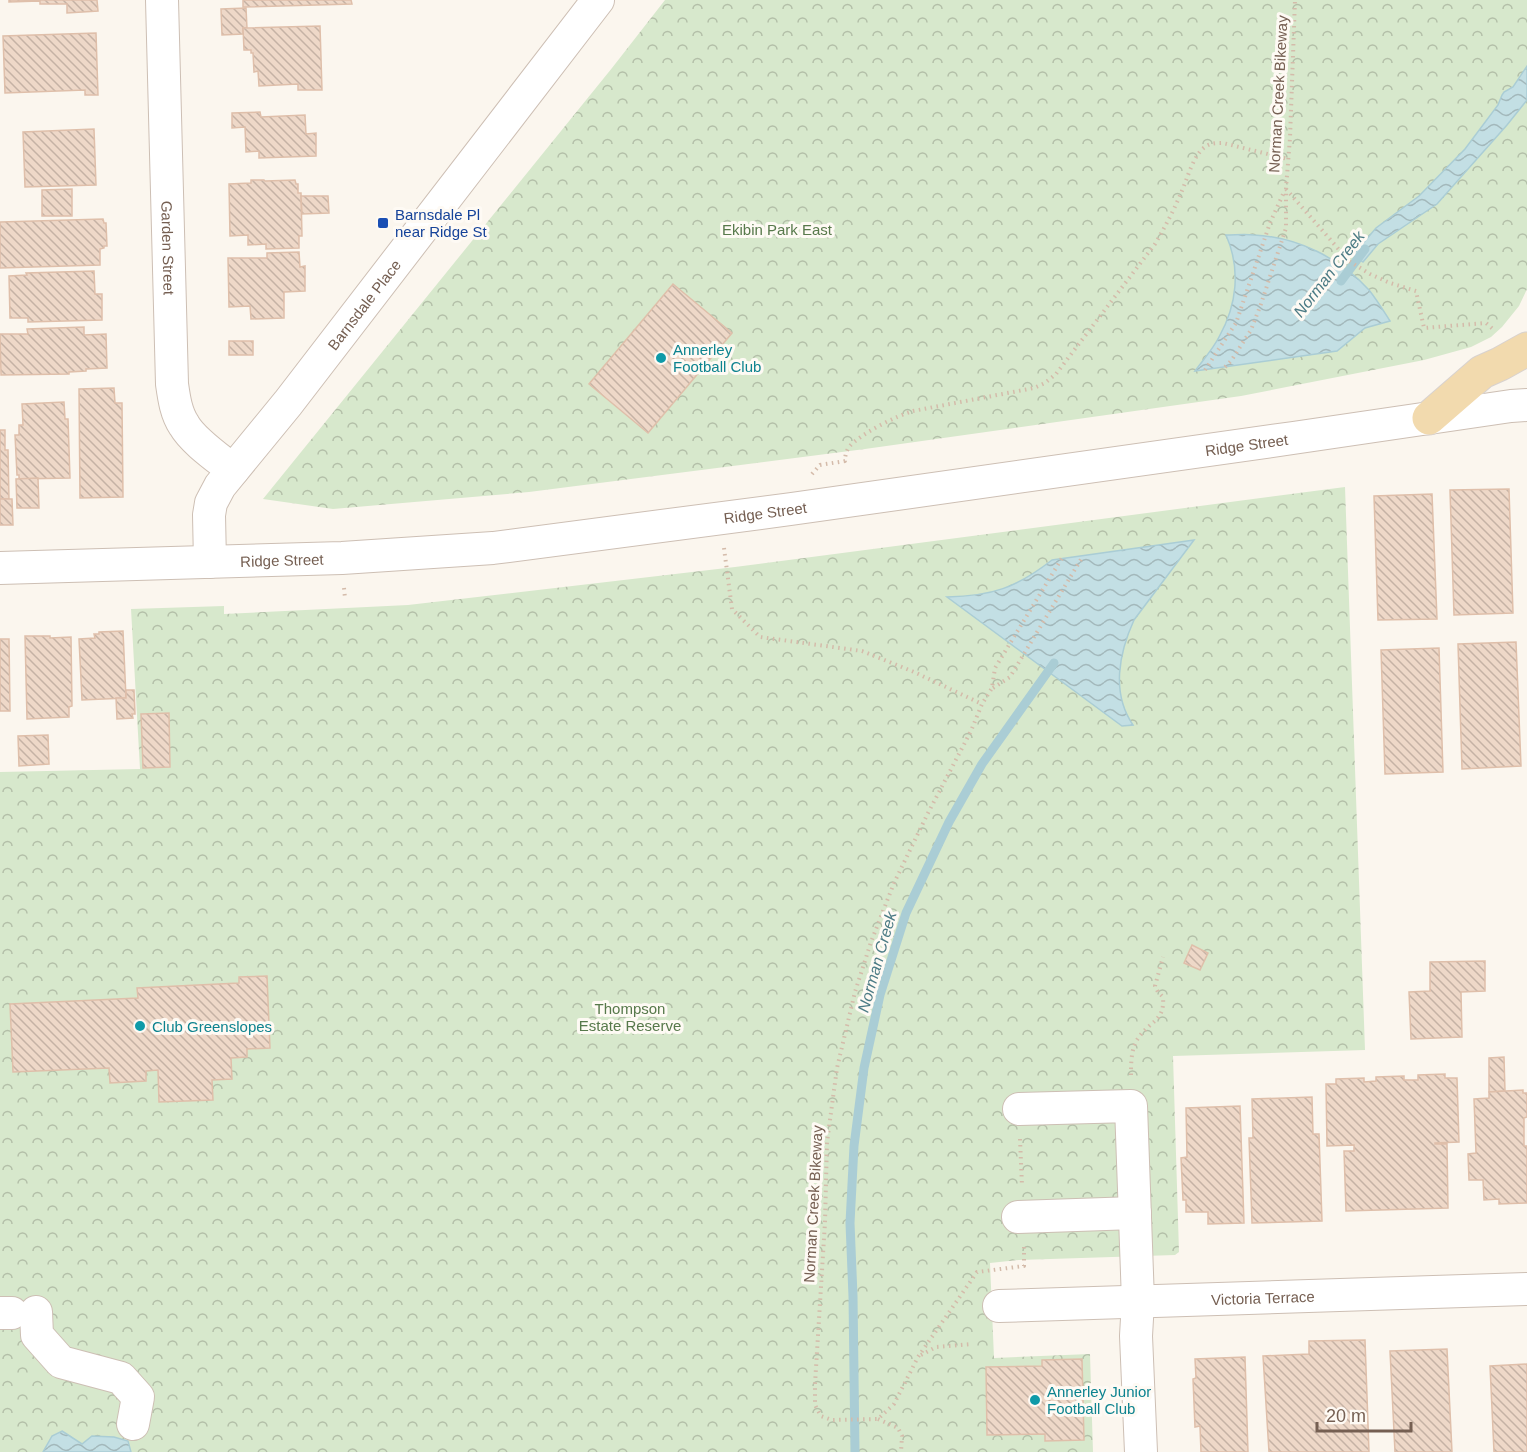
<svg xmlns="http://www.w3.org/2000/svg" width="1527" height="1452" viewBox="0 0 1527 1452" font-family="Helvetica,sans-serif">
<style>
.park{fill:url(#park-crowns)}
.water{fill:url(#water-waves);stroke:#aacdd5;stroke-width:1.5}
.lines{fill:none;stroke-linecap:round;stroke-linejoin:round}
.stream{stroke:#aacdd5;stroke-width:9}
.building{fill:url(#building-back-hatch);stroke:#dfbfaa;stroke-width:1.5}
.minor-casing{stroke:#cdbfb4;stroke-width:34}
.major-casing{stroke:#d8d2cf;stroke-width:35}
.path{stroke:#d4bbaa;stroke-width:4;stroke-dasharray:1.5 4.5;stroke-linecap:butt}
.minor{stroke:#fff;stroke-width:32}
.major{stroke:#f2daae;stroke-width:33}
.transit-dot{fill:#1a4fb4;stroke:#fefaf4;stroke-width:2}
.culture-dot{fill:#0f9aa8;stroke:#fefaf4;stroke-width:2}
.labels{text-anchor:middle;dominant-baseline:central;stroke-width:6;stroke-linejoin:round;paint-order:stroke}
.street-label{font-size:15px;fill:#755f52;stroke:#fefaf4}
.transit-label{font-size:15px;fill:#164399;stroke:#fefaf4;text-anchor:start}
.park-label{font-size:15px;fill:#57794b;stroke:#fefaf4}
.culture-label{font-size:15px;fill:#0d838f;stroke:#fefaf4;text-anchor:start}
.water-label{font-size:16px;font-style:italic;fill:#4c7b85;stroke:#fefaf4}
</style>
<defs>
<pattern id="park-crowns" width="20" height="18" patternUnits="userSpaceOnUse" patternTransform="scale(1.5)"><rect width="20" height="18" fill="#d7e8cc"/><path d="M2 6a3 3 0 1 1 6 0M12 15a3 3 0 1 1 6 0" fill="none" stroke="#b3bfa8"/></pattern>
<pattern id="water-waves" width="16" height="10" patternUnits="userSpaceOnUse" patternTransform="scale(1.5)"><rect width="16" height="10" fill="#c3dfe4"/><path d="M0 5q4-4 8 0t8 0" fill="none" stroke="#a3b8bb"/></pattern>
<pattern id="building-back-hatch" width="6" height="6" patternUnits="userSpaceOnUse" patternTransform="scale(1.5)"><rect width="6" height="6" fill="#eed8c8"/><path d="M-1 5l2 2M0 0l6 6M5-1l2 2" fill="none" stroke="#c5b2a5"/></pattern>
</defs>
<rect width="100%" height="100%" fill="#fbf6ee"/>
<g class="park">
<path d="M665,0H1527V289L1519,306L1502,327L1491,337L1471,347L1424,360L1241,396L865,449L529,492L333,509L263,499L612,68Z"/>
<path d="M1345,487L1365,1050L1173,1056L1179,1252L1175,1255L1019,1260L990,1263L994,1358L1090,1354L1093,1452H0V772L140,769L131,609L224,606V614L408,605L735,567Z"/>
</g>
<g class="water">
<path d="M1527,66V100L1507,125L1437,204L1378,244L1363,262L1353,255L1376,228L1419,196L1465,149L1498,105L1502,95L1504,92L1513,87Z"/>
<path d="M1226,235C1235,235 1245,234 1254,235C1297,237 1340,258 1369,290C1377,300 1383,310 1390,321L1365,328L1337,351L1195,371C1203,360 1213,349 1219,337C1237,305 1241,269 1226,235Z"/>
<path d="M1194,540L1134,620C1119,653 1111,693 1133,725L1122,726L947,597C992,596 1016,588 1052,560Z"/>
<path d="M62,1431L82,1444L92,1436L114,1437L128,1441L131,1452H43L52,1436Z"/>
</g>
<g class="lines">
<g class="stream">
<path d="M1341,281L1365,249"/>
<path d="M855,1452L853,1296L850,1223L854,1146L864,1068L880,995L906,913L949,822L982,764L1054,663"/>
</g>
</g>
<g class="building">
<path d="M9,0H97L98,11L67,13V4H40V1L9,2Z"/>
<path d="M243,0H351L352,4L243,7Z"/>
<path d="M246,8L247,28H243V34L222,35L221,9Z"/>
<path d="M320,26L322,90H298V84L259,86L258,71L254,72L253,53H251V50H244L243,28Z"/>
<path d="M96,33L98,95H85V90L5,93L3,36Z"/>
<path d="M260,112L261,117L305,115L306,134L316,133V156L259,158V151L246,152L245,127L232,128V113Z"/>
<path d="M94,129L96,185L25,187L23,132Z"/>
<path d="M251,180H264L265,181L295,180L296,184H298V193H301L302,236H299V248L266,249V244L248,245V235L230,236L229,184L251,183Z"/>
<path d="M72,189V216H42V190Z"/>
<path d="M301,196H328L329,213L302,214Z"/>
<path d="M103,219L104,223H106L107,246H104V248L100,249V265L0,268V222Z"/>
<path d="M299,252L300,267L305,266V291L284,292V318L251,319L250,306L229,307L228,258H267V253Z"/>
<path d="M94,271L95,294H102V320L28,322V318H10L9,276L27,275L26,273Z"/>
<path d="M673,284L732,333L648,433L589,384Z"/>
<path d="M84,327V335L106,334L107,368L86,369V371L69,372V374L1,375L0,334H28L27,329Z"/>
<rect x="229" y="341" width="24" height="14"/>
<path d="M114,388L115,403H122L123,497L80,498L79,389Z"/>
<path d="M64,402L65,419H68L70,478L19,479V475H17L15,435H19V425H23L22,404Z"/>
<path d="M0,430H5V450H8L9,499H0Z"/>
<path d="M38,478L39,508H17L16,479Z"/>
<path d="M1509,489L1513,613L1454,615L1450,490Z"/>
<path d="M1432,494L1437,619L1378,620L1374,496Z"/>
<path d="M0,499H12L13,525H0Z"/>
<path d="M123,631L126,698L82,700L79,639L95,638L94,634H99V632Z"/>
<path d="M25,636H50V638L71,637L72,706L69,707V717L27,719Z"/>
<path d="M0,639H9L10,711H0Z"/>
<path d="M1516,642L1521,766L1462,769L1458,644Z"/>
<path d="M1439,648L1443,772L1385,774L1381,650Z"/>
<path d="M126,690H134L135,714H132L133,718L117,719L116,698H126Z"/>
<path d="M169,713L170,767L143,768L141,714Z"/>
<path d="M48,735L49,764L19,766L18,736Z"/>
<path d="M1192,945L1208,953L1200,970L1184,963Z"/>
<path d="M1485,961V991L1461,992L1462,1037L1411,1039L1409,992L1430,991V962Z"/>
<path d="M267,976L270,1048L247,1049V1057L231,1058L232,1079L212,1080L213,1100L159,1102L158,1070L146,1071V1081L110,1083L109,1068L13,1072L10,1004L138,998L137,988L239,983V977Z"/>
<path d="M1504,1057L1505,1091L1489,1092V1058Z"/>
<path d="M1445,1074V1078H1457L1459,1142L1435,1143V1144H1447L1448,1208L1346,1211L1344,1151H1354V1145L1327,1146L1326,1084H1336V1079L1364,1078V1082L1376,1081V1077L1404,1076V1080H1418V1075Z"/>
<path d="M1523,1090V1093H1527V1117L1524,1118V1146H1527V1203L1499,1204V1199L1484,1200L1483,1180H1469L1468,1154L1476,1153L1474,1099L1489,1098V1092Z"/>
<path d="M1312,1097L1313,1134H1319L1322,1221L1252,1223L1249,1138H1253L1252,1099Z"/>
<path d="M1240,1106L1244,1223L1208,1224V1212H1186V1200H1183L1181,1158L1187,1157L1186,1108Z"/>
<path d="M1365,1340L1369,1452H1269L1263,1356L1309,1354V1341Z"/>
<path d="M1447,1349L1452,1452H1395L1390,1351Z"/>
<path d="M1245,1357L1248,1452H1201L1200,1426L1195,1427L1193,1379L1196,1378L1195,1359Z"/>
<path d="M1082,1359L1084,1440L1045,1441V1434L987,1435L986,1367L1042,1366V1360Z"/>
<path d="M1527,1364V1452H1494L1490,1366Z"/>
</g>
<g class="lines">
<defs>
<g id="minor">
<path id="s1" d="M162,0L172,384C174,398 176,413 184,425C193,441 218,458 233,470"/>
<path id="s2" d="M210,562L209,515L211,503L220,486L288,403L598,0"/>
<path id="s3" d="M0,568L342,558L493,548L791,509L1293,438L1511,406L1527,405"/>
<path d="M1019,1109L1131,1106L1138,1301L1136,1336L1141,1452"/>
<path d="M1018,1217L1135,1213"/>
<path id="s4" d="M999,1306L1527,1289"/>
<path d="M36,1312L37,1335L61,1362L121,1378L138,1397L133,1424"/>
<path d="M0,1313H12"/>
</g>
<path id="major" d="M1429,418L1482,372L1500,364L1527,349"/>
</defs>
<use href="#minor" class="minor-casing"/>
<use href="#major" class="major-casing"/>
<g class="path">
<path d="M1286,189L1349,261L1370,274L1390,283L1416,291L1424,328L1486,323L1494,330"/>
<path d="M1225,367L1231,361L1251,330L1261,304L1286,228V188L1290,138L1295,0"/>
<path d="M1205,370L1236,323L1270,223L1284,192"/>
<path d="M812,474L820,465L845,461C845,456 846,452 849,447C860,434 896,416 913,411L1034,388L1045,383L1056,374L1155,244C1165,227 1174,210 1181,193C1187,180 1193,155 1205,147C1210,143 1217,143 1223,143L1288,159"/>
<path d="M724,548L732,609L760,637L862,651L914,672L982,704"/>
<path d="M344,588L345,598"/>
<path d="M993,688L1010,677L1083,556"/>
<path d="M1131,1075C1131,1063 1131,1047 1139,1037C1150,1021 1165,1021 1163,997L1158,992L1155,986L1163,957"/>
<path d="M1020,1139L1022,1186"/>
<path d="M1024,1247V1266L977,1272L918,1357L894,1404L878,1419L832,1420L821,1416L815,1405V1384L825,1222L827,1142L837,1068L855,992L871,942L894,883L927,815L971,731L982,704L992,688L995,668L1062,558"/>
<path d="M921,1355L936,1347L972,1344"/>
<path d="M878,1419L898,1428L902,1436L901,1452"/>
</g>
<use href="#minor" class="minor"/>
<use href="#major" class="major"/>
</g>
<rect class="transit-dot" x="377" y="217" width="12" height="12" rx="3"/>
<g class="culture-dot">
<circle cx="661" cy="358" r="6"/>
<circle cx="140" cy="1026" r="6"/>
<circle cx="1035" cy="1400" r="6"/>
</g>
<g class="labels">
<g class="street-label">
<text transform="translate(1278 94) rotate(-87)">Norman Creek Bikeway</text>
<text stroke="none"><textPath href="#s1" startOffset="248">Garden Street</textPath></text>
<text stroke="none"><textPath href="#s2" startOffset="310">Barnsdale Place</textPath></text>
<text stroke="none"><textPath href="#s3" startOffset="1254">Ridge Street</textPath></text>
<text stroke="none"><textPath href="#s3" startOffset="768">Ridge Street</textPath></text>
<text stroke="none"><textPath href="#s3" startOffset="282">Ridge Street</textPath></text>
<text transform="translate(813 1204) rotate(-87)">Norman Creek Bikeway</text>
<text stroke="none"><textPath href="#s4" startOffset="264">Victoria Terrace</textPath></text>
</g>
<g class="transit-label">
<text x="395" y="214">Barnsdale Pl<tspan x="395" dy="17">near Ridge St</tspan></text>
</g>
<g class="park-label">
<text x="777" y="229">Ekibin Park East</text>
<text x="630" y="1008">Thompson<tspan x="630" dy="17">Estate Reserve</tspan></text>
</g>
<g class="culture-label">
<text x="673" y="349">Annerley<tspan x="673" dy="17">Football Club</tspan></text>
<text x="152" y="1026">Club Greenslopes</text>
<text x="1047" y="1391">Annerley Junior<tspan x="1047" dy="17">Football Club</tspan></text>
</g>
<g class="water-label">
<text transform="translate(1329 274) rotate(-52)">Norman Creek</text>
<text transform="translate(877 962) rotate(-74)">Norman Creek</text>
</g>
</g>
<path d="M1317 1422v9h94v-9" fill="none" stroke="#755f52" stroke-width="3"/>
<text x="1326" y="1422" font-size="18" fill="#755f52" stroke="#fefaf4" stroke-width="4.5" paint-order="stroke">20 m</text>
</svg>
